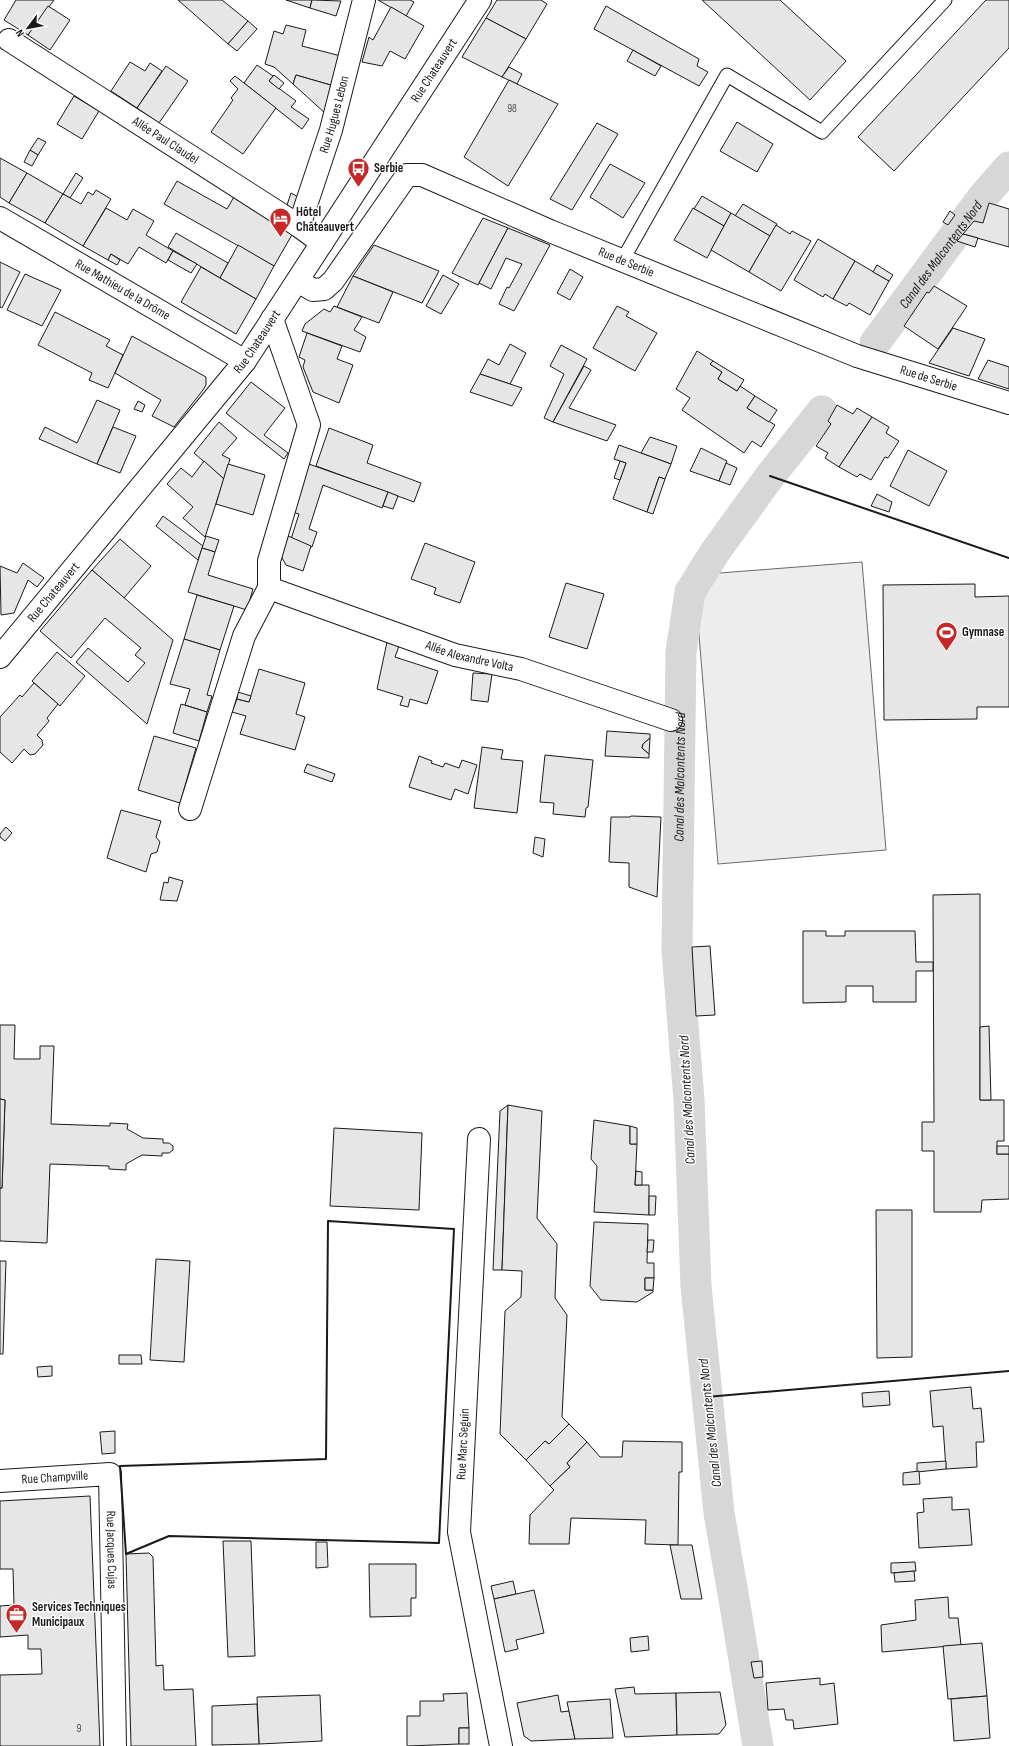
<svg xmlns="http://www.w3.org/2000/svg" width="1009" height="1746" viewBox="0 0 1009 1746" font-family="'Sofia Sans Condensed',sans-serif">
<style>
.built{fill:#ededed;stroke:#6a6a6a}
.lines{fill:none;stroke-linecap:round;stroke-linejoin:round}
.canal{stroke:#d7d7d7;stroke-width:31}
.building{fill:#e6e6e6;stroke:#1a1a1a}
.lane-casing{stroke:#1a1a1a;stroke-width:15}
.street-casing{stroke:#1a1a1a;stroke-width:24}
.secondary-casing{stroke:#1a1a1a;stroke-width:24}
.lane{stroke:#fff;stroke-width:13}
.street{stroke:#fff;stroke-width:22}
.secondary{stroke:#fff;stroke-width:22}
.wall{stroke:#1a1a1a;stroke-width:2}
.labels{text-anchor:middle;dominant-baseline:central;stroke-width:3;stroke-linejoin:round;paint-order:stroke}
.number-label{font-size:11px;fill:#4d4d4d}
.street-label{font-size:13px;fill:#1a1a1a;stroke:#fff}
.poi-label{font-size:13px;font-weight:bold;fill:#1a1a1a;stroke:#fff;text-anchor:start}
.water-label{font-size:14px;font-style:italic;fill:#1a1a1a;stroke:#fff}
</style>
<rect width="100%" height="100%" fill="#fff"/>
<path class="built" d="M862,562L886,850L718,864L694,575Z"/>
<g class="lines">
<g class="canal">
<path id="s1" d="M875,343L982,198L1009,167"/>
<path id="s2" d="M758,1746L735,1605L719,1513L696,1286L689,1100L677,950L681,652L690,592L715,552L770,476L822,411"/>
</g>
</g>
<g class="building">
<path d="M16,0H54L28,35L4,20Z"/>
<path d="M178,0H222L248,21L228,44Z"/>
<path d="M286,0H312L310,8Z"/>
<path d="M312,0L341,1L336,16L310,8Z"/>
<path d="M378,0H410L414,2L406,16Z"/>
<path d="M497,0H541L547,4L526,39L486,18Z"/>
<path d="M702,0H780L846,61L810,100Z"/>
<path d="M986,0H1009V48L894,171L858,137Z"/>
<path d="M48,6L70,20L50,50L28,35Z"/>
<path d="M606,6L699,59L697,66L708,72L699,86L594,29Z"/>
<path d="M391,7L424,26L405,59L390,51L382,66L362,62L369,37L373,40Z"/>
<path d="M486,18L526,39L502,77L462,57Z"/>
<path d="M248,21L257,29L237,51L228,44Z"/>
<path d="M286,25L306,30L302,46L341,56L334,86L296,75L293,84L274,67L265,64L274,31L283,34Z"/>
<path d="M633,50L661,66L655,76L627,61Z"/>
<path d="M130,62L145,71L150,63L162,71L137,108L111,91Z"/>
<path d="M257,65L273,76L269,81L296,101L291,107L309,119L302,129L244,83Z"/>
<path d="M166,66L188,81L159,123L137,108Z"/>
<path d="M509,67L522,74L517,84L502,77Z"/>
<path d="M274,75L284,83L279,89L269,81Z"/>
<path d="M296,75L334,86L326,114L293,84Z"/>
<path d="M235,76L276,108L243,154L211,132L233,100L231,98L238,89L230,81Z"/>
<path d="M509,80L558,104L508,186L464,157Z"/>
<path d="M74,96L99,111L82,139L57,124Z"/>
<path d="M737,122L773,144L757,172L720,151Z"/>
<path d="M597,123L618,134L572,210L550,199Z"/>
<path d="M38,138L46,142L38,155L30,150Z"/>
<path d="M30,150L38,155L32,166L24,162Z"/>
<path d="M0,158L27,173L9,203L0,197Z"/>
<path d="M610,164L645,183L623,218L590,197Z"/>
<path d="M27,173L63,194L45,223L9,203Z"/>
<path d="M76,173L83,178L70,198L63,194Z"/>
<path d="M177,181L227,209L235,195L293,233L274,266L164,204Z"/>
<path d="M96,190L111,199L83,246L45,223L63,194L81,204L88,192L93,195Z"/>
<path d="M291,193L302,199L298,216L286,208Z"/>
<path d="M702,196L731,213L724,226L694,209Z"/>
<path d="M989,203L1009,209V247L963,234L974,221L983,223Z"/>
<path d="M743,204L777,224L770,236L735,216Z"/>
<path d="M106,208L127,220L133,209L154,221L146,235L173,251L166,263L139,247L128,264L111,254L108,260L83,246Z"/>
<path d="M693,208L724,226L707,258L674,240Z"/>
<path d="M950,211L955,215L948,225L943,222Z"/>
<path d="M731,213L770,236L749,272L711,250Z"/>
<path d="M483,218L508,228L478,285L452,273Z"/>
<path d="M776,225L790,234L792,231L811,241L781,291L749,272Z"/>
<path d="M508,228L550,245L514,311L499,304L507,287L509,288L522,264L506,258L491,289L479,283Z"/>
<path d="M176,233L228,263L220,278L168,247Z"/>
<path d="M963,234L978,238L975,247L957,241Z"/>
<path d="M818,239L855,261L833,299L825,294L823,297L794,280Z"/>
<path d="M238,245L274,266L256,299L220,278Z"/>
<path d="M374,245L439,271L422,303L353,276Z"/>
<path d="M173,251L197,264L191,273L168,260Z"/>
<path d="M111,254L120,260L117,265L108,260Z"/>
<path d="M855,261L889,281L870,315L849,303L847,306L833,299Z"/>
<path d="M0,262L20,272L2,308L0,307Z"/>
<path d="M877,265L893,275L889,281L873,272Z"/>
<path d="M201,267L256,299L236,334L181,302Z"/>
<path d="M570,269L583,277L570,300L557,293Z"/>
<path d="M25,274L61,290L42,326L7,310Z"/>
<path d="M443,275L459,284L441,314L426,306Z"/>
<path d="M353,276L393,292L379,323L337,307Z"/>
<path d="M934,286L967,306L938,349L904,326L927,292L929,293Z"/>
<path d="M334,306L362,317L354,330L366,337L360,352L302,331L305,324L324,309L330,312Z"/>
<path d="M617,306L629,312L626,316L657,333L635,371L593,348Z"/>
<path d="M55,312L110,340L106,346L123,355L108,388L89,380L92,373L38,345Z"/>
<path d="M953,328L985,339L969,376L929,363Z"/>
<path d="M307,333L342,346L337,359L353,365L339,403L313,392L303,367L305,360L299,357Z"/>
<path d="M132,336L206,377V385L203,390L174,427L152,416L161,400L115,373Z"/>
<path d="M510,344L526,353L510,384L480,374L488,359L499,365Z"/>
<path d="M561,345L587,359L553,422L544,418L564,374L550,366Z"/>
<path d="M697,351L713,361L710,364L722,372L718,379L737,391L740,386L755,396L747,408L775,425L761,447L752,441L744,453L682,410L690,398L676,389Z"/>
<path d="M988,360L1009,367V389L978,379Z"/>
<path d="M713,361L744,380L737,391L718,379L722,372L710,364Z"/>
<path d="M584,366L591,370L569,408L616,425L607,441L553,422Z"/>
<path d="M480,374L522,388L512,406L470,392Z"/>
<path d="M251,382L285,408L264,435L288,453L284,459L226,413Z"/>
<path d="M755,396L777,410L769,422L747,408Z"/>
<path d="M97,400L120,410L97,464L39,439L45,427L77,443Z"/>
<path d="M138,401L145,405L142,412L134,409Z"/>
<path d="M837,405L853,414L857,408L872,417L839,467L825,458L828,453L816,446L831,424L828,421Z"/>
<path d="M872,417L889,427L886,433L899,441L888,458L885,457L871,480L860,474L857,477L839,467Z"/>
<path d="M219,422L237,438L222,455L230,459L224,479L194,453Z"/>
<path d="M113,427L136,436L120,473L97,464Z"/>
<path d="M329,428L373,445L367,463L421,483L414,502L316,466Z"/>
<path d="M650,437L677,446L671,464L641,453Z"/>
<path d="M619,445L671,464L665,479L659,477L647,512L613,499L626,463L614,459Z"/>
<path d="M701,448L727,461L719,481L690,471Z"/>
<path d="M908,450L947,471L929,506L890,486Z"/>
<path d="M204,461L224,479L205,537L183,518L193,507L167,484L181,468L192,477Z"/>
<path d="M620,461L626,463L620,480L614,478Z"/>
<path d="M306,463L388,492L382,508L323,485L309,529L317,532L312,547L291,539L299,514L292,512Z"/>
<path d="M726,463L737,468L730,485L719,481Z"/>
<path d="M228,464L265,475L253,515L216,504Z"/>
<path d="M659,477L665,479L653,514L647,512Z"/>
<path d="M388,492L398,496L393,509L383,506Z"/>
<path d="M877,494L892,502L889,512L871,506Z"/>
<path d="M163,516L203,546L198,560L156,526Z"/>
<path d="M286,535L311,546L303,571L286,565L280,554Z"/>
<path d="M206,536L219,540L215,552L202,548Z"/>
<path d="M120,539L151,566L124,598L92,570Z"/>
<path d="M425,543L475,562L460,603L434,594L436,588L411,579Z"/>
<path d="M202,548L215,552L208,575L253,589L247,610L188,592Z"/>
<path d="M23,563L44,578L37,587L28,580L14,613L1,615L0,566L17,573Z"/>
<path d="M92,570L173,640L147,724L76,662L88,648L128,682L145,663L135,655L141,648L105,618L71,658L40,631Z"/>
<path d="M566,583L604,594L587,649L549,637Z"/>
<path d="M975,584V597L1009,596V707H977V719L884,720L883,585Z"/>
<path d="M197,595L234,606L220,650L184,639Z"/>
<path d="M184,639L220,650L207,695L212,696L207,712L185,705L190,689L170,684Z"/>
<path d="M387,642L399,646L395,657L438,671L427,704L410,699L408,707L400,705L403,697L377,689Z"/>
<path d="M57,652L85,676L60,706L32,681Z"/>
<path d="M259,669L305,683L296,714L305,717L295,750L240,734L246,716L232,712L237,699L249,702Z"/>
<path d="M473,673L492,674L488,702L471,700Z"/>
<path d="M34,683L58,704L47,718L49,721L37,735L42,740L43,745L35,754L30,755L24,749L12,763L0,752V717L20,695L22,697Z"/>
<path d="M238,692L251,696L249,702L237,699Z"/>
<path d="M181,704L207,712L199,741L173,733Z"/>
<path d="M607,731L650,734V738L643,744L642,748L649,754V758L605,756Z"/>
<path d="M154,736L196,748L180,803L138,790Z"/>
<path d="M650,738L649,754L642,748L643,744Z"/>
<path d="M482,747L503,750L501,759L523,761L517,813L474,808Z"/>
<path d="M545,755L593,760L588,807L586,808L585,817L553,814L554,803L540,802Z"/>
<path d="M419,756L432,761L431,763L443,767L445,763L459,768L462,760L477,765L468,794L455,789L451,800L409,787Z"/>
<path d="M307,764L335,774L332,782L304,772Z"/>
<path d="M121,810L161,821L156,837L160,842L157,852L151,854L146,872L107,858Z"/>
<path d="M631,816L661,817L657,897L629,887V863L609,862L611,817H630Z"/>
<path d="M6,827L12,833L5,841L0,837V834Z"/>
<path d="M535,837L545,839L543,857L533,853Z"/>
<path d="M169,877L183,881L177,901L160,900L164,882L168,883Z"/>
<path d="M980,894V1100H1004V1141H997V1154H1009V1199L982,1200L981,1212H934V1151H922V1122H934L933,895Z"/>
<path d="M803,931H826V936H845V931H915L916,962H933V971H916V1002H873V986H846V1002L803,1003Z"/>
<path d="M710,946L715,1015L696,1016L692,947Z"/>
<path d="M0,1025H15L14,1059H40V1046H54L51,1124L110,1126V1123L128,1124L127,1129L143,1138L163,1139V1143H169L173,1146V1150L169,1153H162V1156L142,1155L126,1164V1170L109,1169V1166L50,1164L47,1243L0,1241V1188H2L5,1100L0,1099Z"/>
<path d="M989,1026L991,1100H980V1027Z"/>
<path d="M0,1099L5,1100L2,1188H0Z"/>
<path d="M508,1105L502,1270H493L500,1111Z"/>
<path d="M508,1105L542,1111L537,1218L557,1244L555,1298L567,1315L562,1417L569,1424L549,1444L545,1441L526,1460L500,1434L505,1311L521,1297L522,1271L502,1270Z"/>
<path d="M594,1120L630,1126V1144H637L635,1185H649V1215L594,1212L597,1166L591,1159Z"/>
<path d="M630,1126L637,1128V1144H630Z"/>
<path d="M334,1128L422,1133L419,1210L330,1206Z"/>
<rect x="997" y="1146" width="12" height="8"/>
<path d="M636,1171L642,1172V1185H635Z"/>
<path d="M649,1196H656L655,1215H649Z"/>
<path d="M876,1210H912V1357L877,1358Z"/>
<path d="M594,1222L648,1224L647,1263H654V1278H645V1290H653V1292L637,1302L601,1300L590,1286Z"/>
<path d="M648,1240H654L653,1252H647Z"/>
<path d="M156,1259L190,1261L184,1362L150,1360Z"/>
<path d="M0,1261H6L3,1354H0Z"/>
<path d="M645,1278H654L653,1290H645Z"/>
<path d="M119,1355H141L142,1364H119Z"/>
<path d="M52,1366V1376L38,1377L37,1367Z"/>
<path d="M971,1387L973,1409L981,1408L984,1442H976L977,1467L946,1469L943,1426L933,1427L930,1391Z"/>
<path d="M889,1391L890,1405L863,1407L862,1393Z"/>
<path d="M569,1424L587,1442L567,1463L570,1467L550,1486L526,1460L545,1441L549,1444Z"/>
<path d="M115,1431V1453L102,1454L100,1432Z"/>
<path d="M623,1441L682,1442V1472H679L678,1545L645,1544L646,1520L571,1518L569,1544H529L530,1515L554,1490L550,1486L570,1467L567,1463L587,1442L600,1457H622Z"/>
<path d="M946,1461V1469L917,1472V1463Z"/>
<path d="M919,1471L920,1484L903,1485V1473Z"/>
<path d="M90,1496L100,1746H0V1675L42,1674L41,1649H28V1635L0,1637V1606L14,1605L13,1569H0V1501Z"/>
<path d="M952,1497V1510L969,1509L972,1545L919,1548L917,1513L924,1512L923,1499Z"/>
<path d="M223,1541H251L255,1656L228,1657Z"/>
<path d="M316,1542H327L328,1567L316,1568Z"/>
<path d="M670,1545H692L702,1599H681Z"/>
<path d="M149,1553L153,1557L156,1666L163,1665L164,1690L193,1689L196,1746H131L126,1554Z"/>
<path d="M915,1562L916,1571L891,1573V1563Z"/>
<path d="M369,1564H416V1598H411V1616L370,1617Z"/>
<path d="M914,1571L915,1581L895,1582L894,1573Z"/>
<path d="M513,1581L516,1594L494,1599L491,1586Z"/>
<path d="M534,1590L544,1633L516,1640L518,1649L505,1652L494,1599Z"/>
<path d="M948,1597L949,1618H958L961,1645L882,1652L881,1625L916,1620L915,1600Z"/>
<path d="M648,1636L649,1650L631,1652L630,1638Z"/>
<path d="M982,1643L987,1696L948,1699L943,1646Z"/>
<path d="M762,1661L763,1677L754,1678L751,1662Z"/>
<path d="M820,1678V1685L834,1683L838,1724L794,1729L793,1720H786L784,1709L768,1710L766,1683Z"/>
<path d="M634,1687L635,1694L676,1693L677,1735L625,1737L615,1689Z"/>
<path d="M720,1692L726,1725L719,1734L677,1735L676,1693Z"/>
<path d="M467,1693L469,1728H459V1744L407,1746V1716H420V1701H444L443,1694Z"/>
<path d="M320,1695L322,1741L259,1744L257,1697Z"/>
<path d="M558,1695L561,1712L569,1711L575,1739L531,1741L524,1736L517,1703Z"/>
<path d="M987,1696L990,1738L954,1741L951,1699Z"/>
<path d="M610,1699L613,1738L575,1739L567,1702Z"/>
<path d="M257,1704L259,1744L212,1745V1706Z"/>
<rect x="459" y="1728" width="10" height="16"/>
</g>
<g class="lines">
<defs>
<path id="lane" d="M622,261L727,75L822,132L945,0"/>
<g id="street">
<path id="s3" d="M9,40L299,226L322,243"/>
<path id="s4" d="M0,218L245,361"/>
<path id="s5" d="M299,226L331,130L364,0"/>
<path id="s6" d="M298,281L313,290L324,289L333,281L407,175H422L550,231L857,356L1009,403"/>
<path id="s7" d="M269,588L455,655L521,669L671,720"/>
<path d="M190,809L244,636L269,588V561L309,425L272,319"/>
<path d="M479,1139L459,1532L501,1746"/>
<path id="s8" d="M0,1481L110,1474L115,1746"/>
</g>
<g id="secondary">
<path id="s9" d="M0,657L245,361L480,0"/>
</g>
</defs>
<use href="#lane" class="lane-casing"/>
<use href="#street" class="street-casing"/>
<use href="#secondary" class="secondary-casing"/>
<use href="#lane" class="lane"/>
<use href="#street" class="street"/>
<use href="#secondary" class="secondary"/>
<g class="wall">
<path d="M770,476L1009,558"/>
<path d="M328,1221L454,1229L439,1543L169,1536L126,1554L120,1466L326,1459Z"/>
<path d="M706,1397L1009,1371"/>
</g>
</g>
<defs>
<symbol id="bus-pin" viewBox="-11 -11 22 30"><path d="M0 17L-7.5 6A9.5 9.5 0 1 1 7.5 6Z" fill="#c62828" stroke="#fff"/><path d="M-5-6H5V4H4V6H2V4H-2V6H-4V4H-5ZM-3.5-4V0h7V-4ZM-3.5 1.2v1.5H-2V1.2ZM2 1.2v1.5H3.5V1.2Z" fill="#fff"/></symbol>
<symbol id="hotel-pin" viewBox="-11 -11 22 30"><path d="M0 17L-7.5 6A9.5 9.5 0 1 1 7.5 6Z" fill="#c62828" stroke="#fff"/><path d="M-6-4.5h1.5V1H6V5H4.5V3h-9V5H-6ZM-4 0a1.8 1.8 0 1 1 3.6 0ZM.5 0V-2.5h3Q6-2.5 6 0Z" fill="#fff"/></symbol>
<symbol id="stadium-pin" viewBox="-11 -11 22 30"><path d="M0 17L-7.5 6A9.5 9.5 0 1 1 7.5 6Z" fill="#c62828" stroke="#fff"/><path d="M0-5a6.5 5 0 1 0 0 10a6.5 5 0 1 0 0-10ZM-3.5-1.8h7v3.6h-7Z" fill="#fff"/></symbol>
<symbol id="office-pin" viewBox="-11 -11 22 30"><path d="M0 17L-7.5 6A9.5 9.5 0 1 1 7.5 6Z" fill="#c62828" stroke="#fff"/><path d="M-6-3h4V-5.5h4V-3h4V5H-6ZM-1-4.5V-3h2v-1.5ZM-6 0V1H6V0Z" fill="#fff"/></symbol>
</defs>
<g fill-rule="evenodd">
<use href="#bus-pin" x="346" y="156" width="25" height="34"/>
<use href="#hotel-pin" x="268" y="206" width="25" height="34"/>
<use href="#stadium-pin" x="934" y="620" width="25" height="34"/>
<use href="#office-pin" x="4" y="1602" width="25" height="34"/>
</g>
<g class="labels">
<g class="number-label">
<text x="512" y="108">98</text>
<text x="79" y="1728">9</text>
</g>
<g class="street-label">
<text stroke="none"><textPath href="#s9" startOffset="731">Rue Chateauvert</textPath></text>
<text stroke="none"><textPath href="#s5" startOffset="117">Rue Hugues Lebon</textPath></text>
<text stroke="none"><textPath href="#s3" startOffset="186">Allée Paul Claudel</textPath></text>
<text stroke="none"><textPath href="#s6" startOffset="407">Rue de Serbie</textPath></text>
<text stroke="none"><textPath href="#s4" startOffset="142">Rue Mathieu de la Drôme</textPath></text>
<text stroke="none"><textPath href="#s9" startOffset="407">Rue Chateauvert</textPath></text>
<text stroke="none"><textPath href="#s6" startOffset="731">Rue de Serbie</textPath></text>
<text stroke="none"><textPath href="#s9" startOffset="84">Rue Chateauvert</textPath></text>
<text stroke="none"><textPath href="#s7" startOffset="212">Allée Alexandre Volta</textPath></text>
<text transform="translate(463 1444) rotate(-87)">Rue Marc Seguin</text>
<text stroke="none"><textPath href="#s8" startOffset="55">Rue Champville</textPath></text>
<text stroke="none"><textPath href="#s8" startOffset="186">Rue Jacques Cujas</textPath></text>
</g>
<g class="poi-label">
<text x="374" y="168">Serbie</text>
<text x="296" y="212">Hôtel<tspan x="296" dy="15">Châteauvert</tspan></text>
<text x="962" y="632">Gymnase</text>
<text x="32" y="1607">Services Techniques<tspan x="32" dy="15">Municipaux</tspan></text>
</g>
<g class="water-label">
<text stroke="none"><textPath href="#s1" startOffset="110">Canal des Malcontents Nord</textPath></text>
<text stroke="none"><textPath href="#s2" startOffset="974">Canal des Malcontents Nord</textPath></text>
<text transform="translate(687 1100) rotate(-93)">Canal des Malcontents Nord</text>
<text transform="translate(710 1423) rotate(-96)">Canal des Malcontents Nord</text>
</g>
</g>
<g transform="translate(28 28) rotate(238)" stroke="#ffffff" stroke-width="3" paint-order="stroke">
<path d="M0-3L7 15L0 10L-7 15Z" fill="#1a1a1a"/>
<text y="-6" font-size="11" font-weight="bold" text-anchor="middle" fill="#1a1a1a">N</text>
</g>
</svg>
